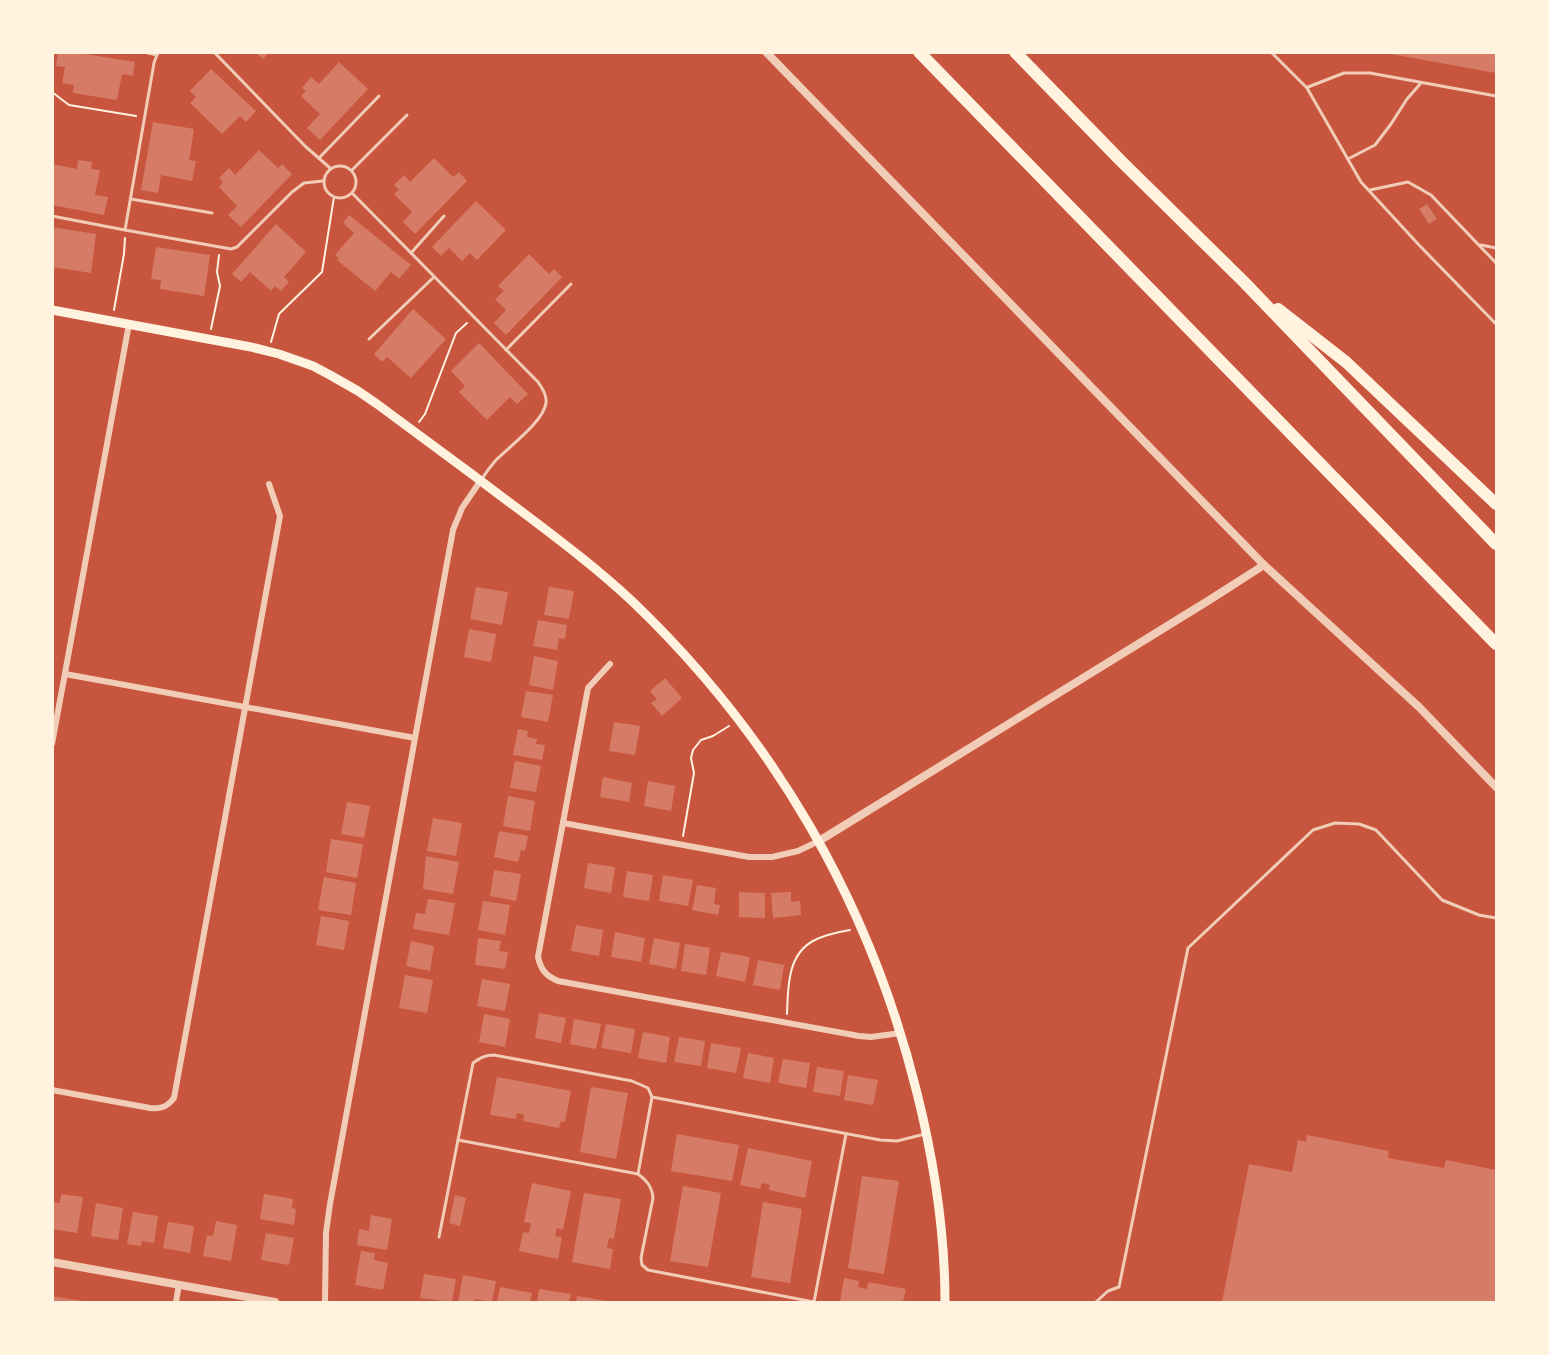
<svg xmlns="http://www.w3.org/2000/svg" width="1549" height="1355" viewBox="0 0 1549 1355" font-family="Barlow,sans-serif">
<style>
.building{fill:#d67c66}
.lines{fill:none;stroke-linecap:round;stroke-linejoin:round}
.path{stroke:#fff3e0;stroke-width:2}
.service{stroke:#f1ccb7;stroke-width:3}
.minor{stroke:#f1ccb7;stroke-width:6}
.tertiary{stroke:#f1ccb7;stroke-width:8}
.secondary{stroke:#fff3e0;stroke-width:9}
.motorway{stroke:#fff3e0;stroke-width:12}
</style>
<rect width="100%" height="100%" fill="#c8553d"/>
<g class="building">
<path d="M58,52H73L135,62L133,76L122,74L117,100L73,93L74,85L62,83L65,67L56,66Z"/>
<path d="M255,52H269L263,59Z"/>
<path d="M1391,52H1496V73L1391,54Z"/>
<path d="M339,62L368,89L320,140L307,128L320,114L301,96L306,91L302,88L311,77L319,84Z"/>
<path d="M211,69L256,111L246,122L240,116L222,134L190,103L196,97L190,91Z"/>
<path d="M153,122L194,129L189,160L196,161L192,181L161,175L158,193L141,190Z"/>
<path d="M259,150L278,168L282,164L292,174L241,227L228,215L237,206L219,187L223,182L219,178L229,168L235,175Z"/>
<path d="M434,158L453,177L459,172L467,181L415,234L403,222L412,212L394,194L399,190L394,185L404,175L410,182Z"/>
<path d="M78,160L92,162L91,169L100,170L95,195L108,197L104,215L52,205V164L77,169Z"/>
<path d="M476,201L506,230L477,260L470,253L462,261L449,248L441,256L432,247Z"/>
<path d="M1427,204L1437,219L1429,224L1419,209Z"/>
<path d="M349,215L411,265L399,279L391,272L375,291L337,260L339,258L335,255L354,233L343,223Z"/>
<path d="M276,224L306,252L284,277L289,282L281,291L275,286L271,291L250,272L241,282L232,274Z"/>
<path d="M52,227L96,234L91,273L52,267Z"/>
<path d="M156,247L210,255L204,296L160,289L161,280L151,279Z"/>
<path d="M529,254L549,274L554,269L562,277L506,335L494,323L506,310L495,299L504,291L498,286Z"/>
<path d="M413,309L446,339L411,378L387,357L382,362L374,354Z"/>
<path d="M479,343L528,394L517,404L510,397L487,420L459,392L465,386L451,371Z"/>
<path d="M476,587L508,592L502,625L470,619Z"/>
<path d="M549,587L574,591L569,619L544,615Z"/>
<path d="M538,620L567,625L565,639L559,638L557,650L533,646Z"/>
<path d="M469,629L496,634L491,662L464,657Z"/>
<path d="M534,656L558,661L553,690L529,685Z"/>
<path d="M665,678L682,698L662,716L651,703L657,699L650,691Z"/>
<path d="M526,691L553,695L548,722L521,717Z"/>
<path d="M614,722L640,726L635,755L609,751Z"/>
<path d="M518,729L528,731L527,737L537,739L536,744L545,745L542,760L513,755Z"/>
<path d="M515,761L541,766L536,792L510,788Z"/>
<path d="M603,777L632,783L629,802L600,797Z"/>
<path d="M648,781L675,786L671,811L644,806Z"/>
<path d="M508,796L535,801L530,831L503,826Z"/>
<path d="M347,802L370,806L364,838L341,834Z"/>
<path d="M433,818L462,823L456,856L427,851Z"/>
<path d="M499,831L528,836L525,851L521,850L518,862L494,857Z"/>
<path d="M331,839L363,844L357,878L326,872Z"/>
<path d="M426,856L459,862L453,894L423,889Z"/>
<path d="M588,863L615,867L611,893L584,888Z"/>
<path d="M494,870L521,874L516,901L490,896Z"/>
<path d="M627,871L653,875L649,901L623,897Z"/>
<path d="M663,875L693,880L688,906L659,901Z"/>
<path d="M324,877L356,883L351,915L318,910Z"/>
<path d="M697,885L716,888L714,904L720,905L718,915L692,910Z"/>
<path d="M739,892L765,893V918L739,917Z"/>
<path d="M791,892V902L800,901L801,915L773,918L771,893Z"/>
<path d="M428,899L455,903L449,935L413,929L416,913L425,914Z"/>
<path d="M483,901L510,905L505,935L478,930Z"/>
<path d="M321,916L349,921L344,950L316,945Z"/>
<path d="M576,925L603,930L599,956L571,951Z"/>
<path d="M615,932L645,938L641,962L611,957Z"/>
<path d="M478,938L501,941L499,951L508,952L505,969L475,965Z"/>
<path d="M654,938L680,943L676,969L649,964Z"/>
<path d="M411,941L434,946L430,971L406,966Z"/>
<path d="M685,944L710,948L706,975L681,971Z"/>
<path d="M721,952L750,957L745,982L716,976Z"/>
<path d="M758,960L784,965L780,990L753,985Z"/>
<path d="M405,975L433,980L427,1013L399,1008Z"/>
<path d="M482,979L510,984L505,1011L477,1006Z"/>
<path d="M539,1013L566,1018L561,1043L535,1038Z"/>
<path d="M484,1014L510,1019L505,1047L479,1042Z"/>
<path d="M574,1019L601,1024L596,1049L570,1044Z"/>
<path d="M606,1024L635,1029L631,1053L601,1048Z"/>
<path d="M643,1032L670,1037L666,1063L638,1058Z"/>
<path d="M679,1037L705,1041L701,1066L674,1062Z"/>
<path d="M711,1043L741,1048L736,1073L707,1068Z"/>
<path d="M748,1053L774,1058L770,1083L743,1078Z"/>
<path d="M783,1059L810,1063L806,1088L778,1083Z"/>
<path d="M817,1067L844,1071L840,1096L813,1092Z"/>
<path d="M848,1075L878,1080L873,1105L844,1100Z"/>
<path d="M497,1077L571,1091L565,1122L561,1121L559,1128L523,1121L524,1115L517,1113L516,1119L490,1115Z"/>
<path d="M591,1087L628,1093L616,1159L580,1152Z"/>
<path d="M677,1134L739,1145L732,1181L671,1171Z"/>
<path d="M1307,1135L1389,1151L1388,1158L1444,1168L1446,1160L1496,1170V1302H1222L1249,1164L1292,1172L1298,1140L1306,1142Z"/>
<path d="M748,1148L812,1161L805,1198L769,1190L770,1185L762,1183L760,1189L740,1185Z"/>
<path d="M862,1176L899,1181L884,1274L848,1268Z"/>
<path d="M532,1183L571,1191L563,1230L557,1228L555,1236L562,1237L558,1259L519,1251L523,1232L529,1233L531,1223L524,1222Z"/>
<path d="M683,1186L721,1193L708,1267L670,1261Z"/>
<path d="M584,1193L621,1199L614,1239L609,1238L607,1248L613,1249L610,1269L572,1262Z"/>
<path d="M61,1194L83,1197L77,1233L52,1229V1202L60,1203Z"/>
<path d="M264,1194L293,1199L292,1208L296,1209L294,1225L260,1219Z"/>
<path d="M455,1195L466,1198L460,1226L449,1223Z"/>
<path d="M763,1202L802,1209L790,1283L751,1277Z"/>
<path d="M96,1203L123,1208L118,1240L91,1236Z"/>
<path d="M133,1212L158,1216L154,1243L142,1241L141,1246L127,1244Z"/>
<path d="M371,1215L392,1219L387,1250L357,1245L359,1229L369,1231Z"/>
<path d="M216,1221L237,1225L231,1261L203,1256L207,1235L213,1236Z"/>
<path d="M168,1222L194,1226L190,1253L163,1248Z"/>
<path d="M266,1233L294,1238L289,1265L261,1260Z"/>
<path d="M361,1251L375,1253L374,1260L388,1263L383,1290L355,1285Z"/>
<path d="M424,1274L456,1279L452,1302L420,1298Z"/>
<path d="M463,1275L496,1281L492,1302L475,1299L474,1302H458Z"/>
<path d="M844,1278L859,1281L858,1287L867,1289L868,1282L906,1289L903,1302H840Z"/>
<path d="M500,1287L532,1293L530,1302H497Z"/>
<path d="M539,1289L571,1294L569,1302H537Z"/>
<path d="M52,1296L82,1301V1302H52Z"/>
<path d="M577,1296L607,1301V1302H576Z"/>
</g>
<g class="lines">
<g class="path">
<path d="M52,92L69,105L136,116"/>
<path d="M114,310L124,254L125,238"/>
<path d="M211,329L220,286L217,272L219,255"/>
<path d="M271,342L279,314L322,272L334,197"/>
<path d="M419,422L425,414L456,333L467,323"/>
<path d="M683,836L694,773L691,758L693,750L701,740L713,736L729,726"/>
<path d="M787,1014C788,989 787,955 813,941C824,935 838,932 850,930"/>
</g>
<g class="service">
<path d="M144,52L157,55"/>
<path d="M158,52L154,63L125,230L231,249L237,247L292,192L304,183L323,181"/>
<path d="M214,52L305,146L330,168"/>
<path d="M1271,52L1307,88L1361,182L1419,245L1496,324"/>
<path d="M1308,87L1344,73H1370L1496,96"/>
<path d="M319,158L379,96"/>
<path d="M1348,159L1375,145L1391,124L1407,99L1421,83"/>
<circle cx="340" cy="182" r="16"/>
<path d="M352,170L407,115"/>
<path d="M1370,190L1408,182L1431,195L1496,263"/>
<path d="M352,193L538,382C542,388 547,395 546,403C544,421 509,447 496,460C491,466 486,472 482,479"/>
<path d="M131,199L212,213"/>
<path d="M52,216L125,230"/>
<path d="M1481,245L1496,248"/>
<path d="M411,253L444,216"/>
<path d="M369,339L434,277"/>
<path d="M506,350L571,284"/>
<path d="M458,1140L638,1174"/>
<path d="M439,1237L473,1063C480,1058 485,1055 494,1055L632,1081L648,1088L652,1097"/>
<path d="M814,1302L648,1270L642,1265L641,1258L653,1198C652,1186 646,1180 638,1174L652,1097L880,1140L897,1141L925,1134"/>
<path d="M814,1302L846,1134"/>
<path d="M1096,1302L1108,1291L1119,1287L1188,948L1313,830L1335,823L1359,824L1376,830L1442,900L1479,915L1496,918"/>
</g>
<g class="minor">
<path d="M610,664L588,688L538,957C541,970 546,976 558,981L859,1036L871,1037L901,1033"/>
<path d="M65,674L415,738"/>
<path d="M52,744L129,324"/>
<path d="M563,823L749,857H772L798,851L819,841"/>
<path d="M52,1090L150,1108C161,1109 167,1107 174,1098L280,516L269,484"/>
<path d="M176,1302L179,1284"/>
<path d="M325,1302L326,1233L330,1204L453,530L462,508L481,480"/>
</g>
<g class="tertiary">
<path d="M766,52L1264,565L1419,707L1496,787"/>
<path d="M819,841L1211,599L1264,565"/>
<path d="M52,1262L275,1302"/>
</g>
<path class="secondary" d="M52,310L251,347L279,354L313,366L330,375L358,391L377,404C426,440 476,477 525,514C562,542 599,570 633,602C774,737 870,903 917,1093C934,1161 945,1232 945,1302"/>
<g class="motorway">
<path d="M919,52L1496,644"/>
<path d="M1015,52L1120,160L1244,282L1496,544"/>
<path d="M1278,309L1346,362L1496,504"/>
</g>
</g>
<rect width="1549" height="1355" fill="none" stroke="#fff3e0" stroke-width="108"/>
</svg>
